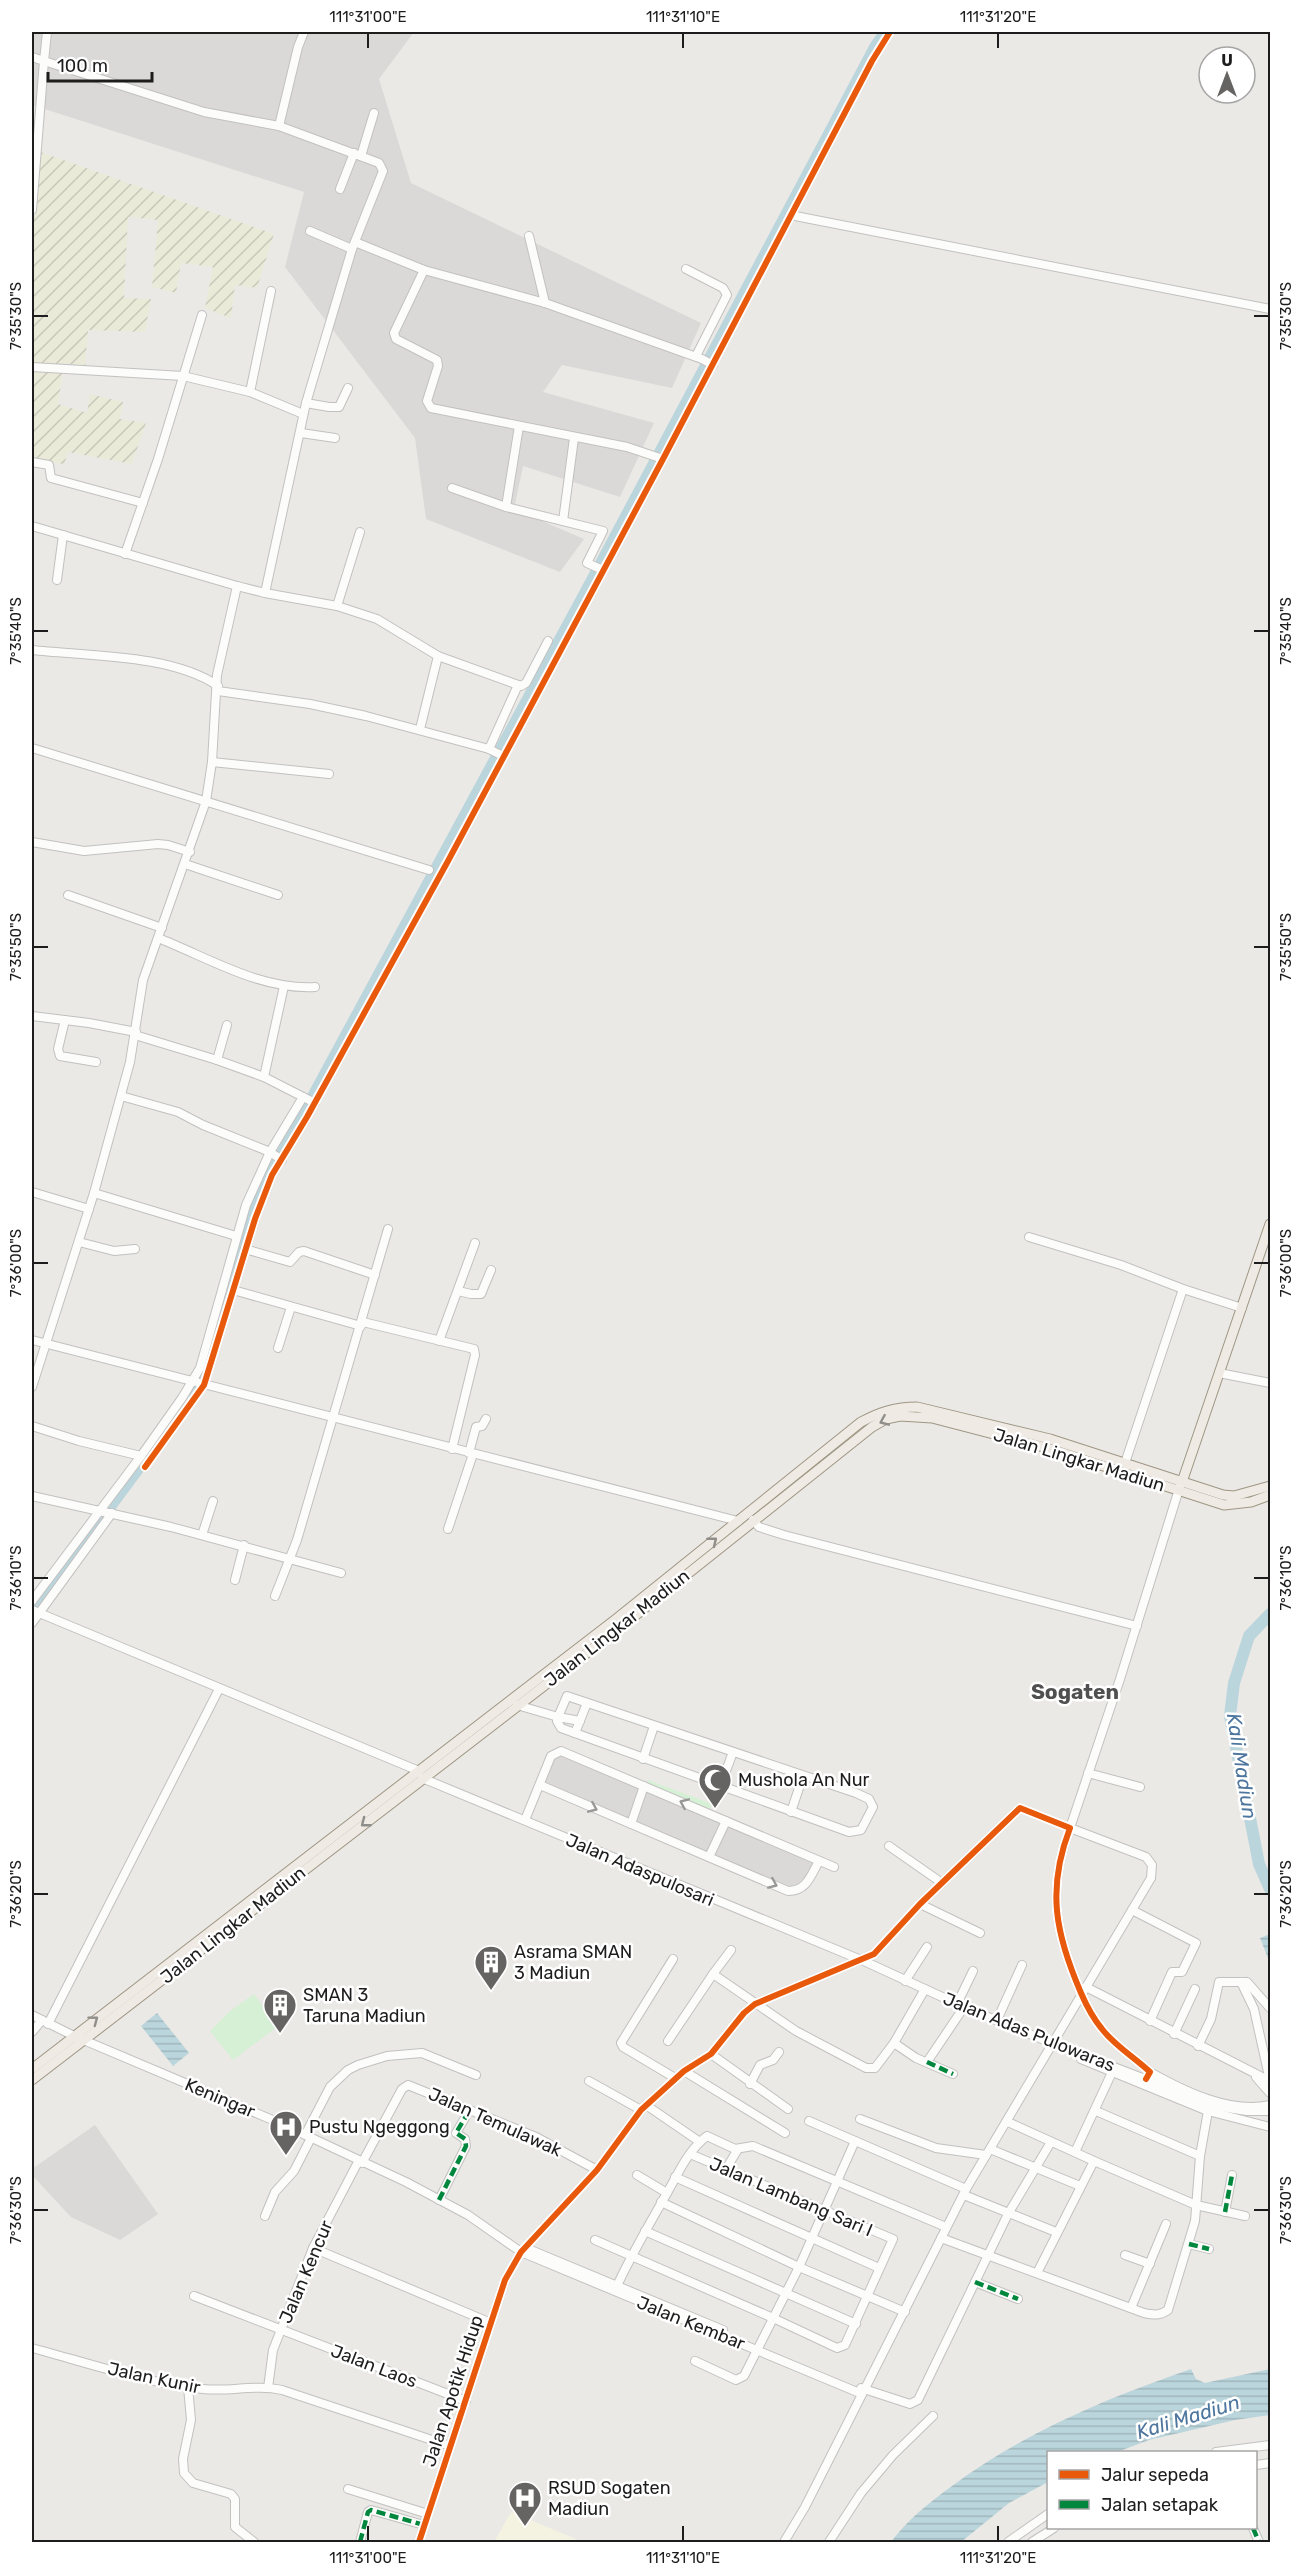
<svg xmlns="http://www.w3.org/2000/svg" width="1302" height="2574" viewBox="0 0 1302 2574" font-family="Rubik,sans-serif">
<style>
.residential{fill:#dad9d7}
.education{fill:#f4f3e1}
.farmland{fill:url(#farmland-furrows)}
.park{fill:#d5f0d4}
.water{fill:url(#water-rules)}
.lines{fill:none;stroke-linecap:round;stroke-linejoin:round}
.canal{stroke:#bbd5dc;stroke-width:8}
.river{stroke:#bbd5dc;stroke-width:12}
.minor-casing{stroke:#c2c1c0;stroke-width:10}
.major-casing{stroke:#9f9684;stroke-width:11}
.minor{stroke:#fcfcfb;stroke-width:8}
.major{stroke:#efebe4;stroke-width:9}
.quiet{stroke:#00873e;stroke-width:4.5;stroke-dasharray:9 4.5;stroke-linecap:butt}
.cycleway-casing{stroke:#fff;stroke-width:10}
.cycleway{stroke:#e8590c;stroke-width:6}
.oneway{stroke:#908e8a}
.oneway2{stroke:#989897}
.ticks{fill:none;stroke:#1d1d1d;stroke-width:2}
.labels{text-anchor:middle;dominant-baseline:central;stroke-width:5;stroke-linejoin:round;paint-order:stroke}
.street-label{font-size:18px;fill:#1d1d1d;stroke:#fff}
.poi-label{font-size:18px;fill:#1d1d1d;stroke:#fff;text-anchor:start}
.water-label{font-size:20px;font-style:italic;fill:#4e769e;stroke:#fff}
.quarter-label{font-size:21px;font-weight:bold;fill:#505050;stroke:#fff}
.neatline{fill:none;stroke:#1d1d1d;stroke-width:2}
.ticks-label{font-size:15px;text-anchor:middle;fill:#1d1d1d}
</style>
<defs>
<pattern id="farmland-furrows" width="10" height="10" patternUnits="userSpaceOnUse" patternTransform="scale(1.5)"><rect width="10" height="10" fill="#eaead9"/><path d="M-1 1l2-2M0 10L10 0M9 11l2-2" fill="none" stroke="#c8c8ba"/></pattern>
<pattern id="water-rules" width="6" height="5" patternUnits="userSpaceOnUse" patternTransform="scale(1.5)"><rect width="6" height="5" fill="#bbd5dc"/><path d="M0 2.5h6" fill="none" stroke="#a0b6bc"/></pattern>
</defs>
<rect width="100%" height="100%" fill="#ebe9e5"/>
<g class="residential">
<path d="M32,32H414L379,79L411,183L701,323L672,388L562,365L543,392L654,423L620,497L523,466L514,509L584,539L560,572L426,519L415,438L285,267L304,192L32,105Z"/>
<path d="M554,1753L819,1861L792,1891L540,1785Z"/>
<path d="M95,2125L158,2214L120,2240L71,2217L32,2175V2169Z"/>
</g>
<path class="education" d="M511,2512L583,2542H494Z"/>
<path class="farmland" d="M32,149L274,234L257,288L235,285L231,318L205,308L213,267L181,263L176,293L152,287L158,220L128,217L124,298L151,299L145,332L88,330L85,366L64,363L58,404L87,413L90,394L123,402L120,419L146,423L132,464L68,452L64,464L32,459Z"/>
<g class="park">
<path d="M648,1780L712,1804L709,1811L646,1786Z"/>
<path d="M254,1994L278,2026L233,2060L210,2031L230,2011Z"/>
</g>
<g class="water">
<path d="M1270,1934V1963L1260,1938Z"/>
<path d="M157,2013L189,2053L173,2066L141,2026Z"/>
<path d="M1191,2369L1196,2379L1205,2383L1270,2369V2415L1235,2420L1149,2440L1117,2452H1048V2482L1009,2503L961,2542H891C907,2520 930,2502 952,2486C1023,2433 1107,2398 1191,2369Z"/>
</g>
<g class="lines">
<g class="canal">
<path d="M193,1397C221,1331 234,1261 258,1194L591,578L874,45L883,32"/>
<path d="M32,1615L147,1460"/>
</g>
<path class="river" d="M1270,1614L1249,1636L1234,1683L1230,1716L1259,1864L1270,1889"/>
<defs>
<g id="minor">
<path d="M32,57L44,61L32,210"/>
<path d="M279,126L298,47L304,32"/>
<path d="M361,156L374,113"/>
<path d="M340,189L354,153"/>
<path d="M790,215L1270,309"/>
<path d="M310,231L352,249"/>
<path d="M529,236L545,303"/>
<path d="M355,242L424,270L545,303L702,359L713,365"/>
<path d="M686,269L723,288L727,295L696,356"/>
<path d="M424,270L394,333L396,339L437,360L438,366L427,401L431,408L627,447L663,459"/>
<path d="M32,367L183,376L250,392L303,414"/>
<path d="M250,392L271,291"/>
<path d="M306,403L329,407H339L348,388"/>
<path d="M301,433L335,438"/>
<path d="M32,462L49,465L51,478L143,503"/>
<path d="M452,488L506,507L603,531L587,563L603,570"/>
<path d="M506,507L519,426"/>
<path d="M563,521L574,438"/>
<path d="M32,526L237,586L265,593L306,403L352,249L383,171L379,163L279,126L204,112L44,61L47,32"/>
<path d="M125,554L158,459L202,315"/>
<path d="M57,580L63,535"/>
<path d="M265,593L337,606L377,619L438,656L521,686L526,683L548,641"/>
<path d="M337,606L360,532"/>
<path d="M32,650C86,656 172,654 218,686"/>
<path d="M218,691L310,704L366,716L489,749L503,756"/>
<path d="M420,729L438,656"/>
<path d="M32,748L429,870"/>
<path d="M489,749L518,685"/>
<path d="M212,762L329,774"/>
<path d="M32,842L84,851L158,844L168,845L190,852"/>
<path d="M185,864L278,895"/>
<path d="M68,895L162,928"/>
<path d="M158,938C209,958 260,990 315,987"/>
<path d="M32,1016L89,1023L136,1032"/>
<path d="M65,1020L58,1049L60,1056L96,1062"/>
<path d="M135,1035L217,1060L264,1077L315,1103"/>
<path d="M217,1060L227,1025"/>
<path d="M264,1077L284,986"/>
<path d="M121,1096L178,1112L203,1125L270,1152L282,1160"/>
<path d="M32,1192L89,1209"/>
<path d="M94,1193L236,1236"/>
<path d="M1029,1237L1121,1265L1183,1289L1242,1308"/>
<path d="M79,1242L114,1251L135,1249"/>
<path d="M245,1249L290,1262L299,1252L304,1251L375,1275"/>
<path d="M233,1290L361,1326"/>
<path d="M458,1291L471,1294H481L491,1270"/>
<path d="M363,1322L474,1349L475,1355L452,1449"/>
<path d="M32,1340L738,1521"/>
<path d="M439,1341L475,1243"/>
<path d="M278,1348L291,1307"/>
<path d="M1219,1373L1270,1383"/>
<path d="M32,1387L94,1193L130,1062L143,980L206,801L212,762L217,675L237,586"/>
<path d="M32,1426L79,1441L141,1456"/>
<path d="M469,1453L476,1427L482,1426L486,1419"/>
<path d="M1125,1463L1183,1289"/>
<path d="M145,1467L204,1385L255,1219L272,1175L307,1117L448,861L663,459L872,61L890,32"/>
<path d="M32,1496L171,1527L341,1573"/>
<path d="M753,1520L759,1527L784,1535L1137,1626"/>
<path d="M448,1529L473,1454"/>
<path d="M202,1535L213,1501"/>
<path d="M235,1580L244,1545"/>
<path d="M275,1596L297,1540L388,1229"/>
<path d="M32,1601L141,1456L182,1398L200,1368L246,1205L270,1152L303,1097"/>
<path d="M32,1610L419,1771"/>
<path d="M32,1623L112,1513"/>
<path d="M517,1705L558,1717L567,1696L856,1793L869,1799L873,1807L861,1830L849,1832L561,1728L557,1721L558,1717L580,1721"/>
<path d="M575,1733L587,1703"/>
<path d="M643,1759L654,1726"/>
<path d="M1088,1773L1140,1787"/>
<path d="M422,1778L866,1962L964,2007L1054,2044L1215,2106L1247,2111H1270"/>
<path d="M540,1785L788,1891C807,1891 811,1875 819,1861"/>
<path d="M720,1787L733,1752"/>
<path d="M791,1812L803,1776"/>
<path d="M525,1820L551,1756L561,1751L834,1867"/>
<path d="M631,1824L644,1786"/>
<path d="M889,1846L942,1883"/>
<path d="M709,1857L726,1821"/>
<path d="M920,1904L980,1933"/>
<path d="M1132,1910L1196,1943L1182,1972H1172L1150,2021"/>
<path d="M673,1959L621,2043L623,2047L675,2078"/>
<path d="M713,1974L731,1950"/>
<path d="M905,1981L927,1947"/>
<path d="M1241,1982L1254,2009L1270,2081"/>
<path d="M1086,1987L1270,2081"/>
<path d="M957,2004L973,1971"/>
<path d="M32,2015L74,2036L282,2124L406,2182L468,2215L521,2252L862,2394"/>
<path d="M997,2020L1022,1965"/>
<path d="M48,2024L219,1689"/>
<path d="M32,2032L42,2020"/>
<path d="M1174,2034L1195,1989"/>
<path d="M668,2041L713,1974L796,2031L866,2068H875L894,2043L925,1989"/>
<path d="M894,2043L916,2058L953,2074"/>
<path d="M1198,2046L1211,2019L1219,1982H1247L1270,2008"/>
<path d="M711,2054L788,2109"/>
<path d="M1081,2059L1208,2111L1270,2127"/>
<path d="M927,2062L964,2007"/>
<path d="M684,2071L785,2133"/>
<path d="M1150,2072C1184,2091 1230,2114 1270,2105"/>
<path d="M1256,2077L1270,2093"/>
<path d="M589,2081L641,2110"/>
<path d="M750,2084L760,2065L773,2060L779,2052"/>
<path d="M646,2105L700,2142"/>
<path d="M1096,2111L1200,2156"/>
<path d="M860,2119L936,2148L986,2155"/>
<path d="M809,2121L966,2189"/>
<path d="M1008,2122L1094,2161L1037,2273"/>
<path d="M305,2135L330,2087L348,2070L358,2065L387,2056L422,2053L476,2075"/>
<path d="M990,2149L1080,2186"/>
<path d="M1075,2152L1114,2068"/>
<path d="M1094,2161L1196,2205L1245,2216"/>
<path d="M362,2163L402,2089L408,2085L536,2137L597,2170"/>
<path d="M726,2169L738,2149"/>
<path d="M637,2175L667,2193"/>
<path d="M675,2177L879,2268"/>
<path d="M964,2195L1056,2232"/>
<path d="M439,2200L466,2146L465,2139L456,2133L469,2111"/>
<path d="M661,2202L799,2267L905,2312"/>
<path d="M1225,2212L1232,2175"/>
<path d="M265,2216L275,2192L294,2171L311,2138"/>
<path d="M645,2231L856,2324"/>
<path d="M941,2238L1144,2313C1154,2315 1160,2316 1168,2310L1195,2221L1200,2156L1208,2111"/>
<path d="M595,2240L773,2318L837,2348L845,2345L893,2239L690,2154"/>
<path d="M1189,2244L1209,2249"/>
<path d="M313,2248L491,2323"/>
<path d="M526,2248L723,2330"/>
<path d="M1125,2255L1150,2264"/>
<path d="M975,2282L1018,2299"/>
<path d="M616,2288C631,2255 649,2225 667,2193C678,2174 688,2150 707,2136L735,2149L753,2146L946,2227"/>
<path d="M194,2296L466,2401"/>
<path d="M1131,2308L1166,2224"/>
<path d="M32,2348C84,2362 150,2384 203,2389C229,2392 256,2384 282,2390L450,2446"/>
<path d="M695,2361L736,2380L744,2376L799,2267L855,2141"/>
<path d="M188,2387L191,2420L183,2459L184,2473L193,2483L231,2494L235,2499V2527L254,2542"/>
<path d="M268,2388L273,2350L313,2248L358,2162"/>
<path d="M861,2388L910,2404L918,2400L1008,2214L1051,2142"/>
<path d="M1216,2452L1270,2445"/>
<path d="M1256,2465L1270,2463"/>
<path d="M348,2489L428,2514"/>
<path d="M1253,2528L1259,2542"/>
<path d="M360,2542L368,2512L371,2510L424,2525"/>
<path d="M419,2542L505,2280L521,2252L597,2170L641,2110L684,2071L711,2054L744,2013L755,2004L874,1954L920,1904L1020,1808L1070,1828C1046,1890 1056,1935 1081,1993C1087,2007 1092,2017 1102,2029C1115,2046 1134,2057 1150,2072L1146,2079"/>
<path d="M784,2542L805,2507L966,2189L1151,1878L1152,1865L1146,1857L1070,1828L1120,1679L1180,1486"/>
<path d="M829,2542L861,2493L893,2455L933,2416"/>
<path d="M1008,2542L1048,2514"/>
<path d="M1032,2542L1054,2528"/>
</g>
<g id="major">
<path d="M1182,1482L1270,1224"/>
<path d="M32,2069L616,1619L861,1422C880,1412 895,1407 917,1407L1050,1439L1223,1495L1234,1496L1270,1486"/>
<path d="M32,2080L631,1619L872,1427L886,1419L900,1416L932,1418L1051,1449L1224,1505L1251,1502L1270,1495"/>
</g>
</defs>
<use href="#minor" class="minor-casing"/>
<use href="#major" class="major-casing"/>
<use href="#minor" class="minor"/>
<use href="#major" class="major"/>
<g class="quiet">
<path d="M927,2062L953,2074"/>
<path d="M439,2200L466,2146L465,2139L456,2133L469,2111"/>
<path d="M1225,2212L1232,2175"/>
<path d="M1189,2244L1209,2249"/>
<path d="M975,2282L1018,2299"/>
<path d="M1253,2528L1259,2542"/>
<path d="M360,2542L368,2512L371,2510L424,2525"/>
</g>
<defs>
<g id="cycleway">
<path d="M145,1467L204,1385L255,1219L272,1175L307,1117L448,861L663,459L872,61L890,32"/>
<path d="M419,2542L505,2280L521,2252L597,2170L641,2110L684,2071L711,2054L744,2013L755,2004L874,1954L920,1904L1020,1808L1070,1828C1046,1890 1056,1935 1081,1993C1087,2007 1092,2017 1102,2029C1115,2046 1134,2057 1150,2072L1146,2079"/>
</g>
</defs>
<use href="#cycleway" class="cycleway-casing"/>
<use href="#cycleway" class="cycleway"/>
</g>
<defs><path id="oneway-chevron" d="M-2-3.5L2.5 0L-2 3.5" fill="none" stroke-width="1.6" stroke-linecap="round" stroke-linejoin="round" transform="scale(1.5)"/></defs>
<g class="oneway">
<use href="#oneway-chevron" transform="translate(884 1421) rotate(157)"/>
<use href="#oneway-chevron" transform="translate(713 1541) rotate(-39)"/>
<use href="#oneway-chevron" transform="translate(365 1823) rotate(142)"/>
<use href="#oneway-chevron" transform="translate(94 2020) rotate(-37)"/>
</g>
<g class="oneway2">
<use href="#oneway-chevron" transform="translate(684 1803) rotate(-157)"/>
<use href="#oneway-chevron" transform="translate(593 1808) rotate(23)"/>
<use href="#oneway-chevron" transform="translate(773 1884) rotate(23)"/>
</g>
<path class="ticks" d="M368,33V48M683,33V48M998,33V48M33,316H48M1254,316H1269M33,631H48M1254,631H1269M33,947H48M1254,947H1269M33,1263H48M1254,1263H1269M33,1578H48M1254,1578H1269M33,1894H48M1254,1894H1269M33,2210H48M1254,2210H1269M368,2526V2541M683,2526V2541M998,2526V2541"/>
<defs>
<symbol id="mosque-pin" viewBox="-11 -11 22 30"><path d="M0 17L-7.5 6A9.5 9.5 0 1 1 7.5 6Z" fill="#656463" stroke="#fff"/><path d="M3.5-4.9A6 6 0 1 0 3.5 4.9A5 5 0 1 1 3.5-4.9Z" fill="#fff"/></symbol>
<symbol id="building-pin" viewBox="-11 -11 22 30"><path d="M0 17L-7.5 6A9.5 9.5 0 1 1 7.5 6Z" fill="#656463" stroke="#fff"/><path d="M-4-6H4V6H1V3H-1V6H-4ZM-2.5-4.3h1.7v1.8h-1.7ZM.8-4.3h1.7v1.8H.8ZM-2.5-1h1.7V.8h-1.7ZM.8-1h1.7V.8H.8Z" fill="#fff"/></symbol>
<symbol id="hospital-pin" viewBox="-11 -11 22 30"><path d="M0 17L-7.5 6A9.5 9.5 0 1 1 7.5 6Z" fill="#656463" stroke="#fff"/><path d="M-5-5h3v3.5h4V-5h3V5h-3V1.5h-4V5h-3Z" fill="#fff"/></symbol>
</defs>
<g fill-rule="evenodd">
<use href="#mosque-pin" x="696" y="1761" width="38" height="52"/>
<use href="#building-pin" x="472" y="1943" width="38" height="52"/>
<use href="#building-pin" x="261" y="1986" width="38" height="52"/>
<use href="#hospital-pin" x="267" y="2108" width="38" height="52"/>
<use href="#hospital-pin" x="506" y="2479" width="38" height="52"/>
</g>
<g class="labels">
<g class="street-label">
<text transform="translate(1079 1460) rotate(17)">Jalan Lingkar Madiun</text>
<text transform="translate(617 1628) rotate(-38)">Jalan Lingkar Madiun</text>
<text transform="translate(640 1870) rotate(23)">Jalan Adaspulosari</text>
<text transform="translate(233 1925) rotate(-38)">Jalan Lingkar Madiun</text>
<text transform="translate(1029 2032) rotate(22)">Jalan Adas Pulowaras</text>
<text transform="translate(220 2098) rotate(23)">Keningar</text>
<text transform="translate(495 2122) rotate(24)">Jalan Temulawak</text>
<text transform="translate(791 2197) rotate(23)">Jalan Lambang Sari I</text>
<text transform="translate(306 2272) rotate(-67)">Jalan Kencur</text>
<text transform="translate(691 2323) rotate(22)">Jalan Kembar</text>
<text transform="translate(374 2366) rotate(21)">Jalan Laos</text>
<text transform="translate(154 2378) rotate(12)">Jalan Kunir</text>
<text transform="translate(453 2391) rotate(-72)">Jalan Apotik Hidup</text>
</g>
<g class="poi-label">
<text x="738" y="1780">Mushola An Nur</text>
<text x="514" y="1952">Asrama SMAN<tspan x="514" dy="21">3 Madiun</tspan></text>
<text x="303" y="1995">SMAN 3<tspan x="303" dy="21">Taruna Madiun</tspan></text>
<text x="309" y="2127">Pustu Ngeggong</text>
<text x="548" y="2488">RSUD Sogaten<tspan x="548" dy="21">Madiun</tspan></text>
</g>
<g class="water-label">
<text transform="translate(1242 1766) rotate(81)">Kali Madiun</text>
<text transform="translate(1188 2417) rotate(-17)">Kali Madiun</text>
</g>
<g class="quarter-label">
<text x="1075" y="1691">Sogaten</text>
</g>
</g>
<rect width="1302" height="2574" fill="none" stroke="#ffffff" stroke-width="66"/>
<rect x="1047" y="2451" width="210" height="78" fill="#ffffff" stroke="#a5a5a5" stroke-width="1.5"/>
<rect x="1059" y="2470" width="30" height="9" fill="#e8590c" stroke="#a5a5a5" stroke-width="1.5"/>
<text x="1101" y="2481" font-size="18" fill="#1d1d1d">Jalur sepeda</text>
<rect x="1059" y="2500" width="30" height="9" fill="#00873e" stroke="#a5a5a5" stroke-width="1.5"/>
<text x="1101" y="2511" font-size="18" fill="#1d1d1d">Jalan setapak</text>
<g transform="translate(1227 75)"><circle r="28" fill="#ffffff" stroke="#a5a5a5" stroke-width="1.5"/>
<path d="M0-4.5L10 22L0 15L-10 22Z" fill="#656463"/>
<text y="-9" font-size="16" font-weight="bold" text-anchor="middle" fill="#1d1d1d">U</text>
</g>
<path d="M48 72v9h104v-9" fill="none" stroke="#1d1d1d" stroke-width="3"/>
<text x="57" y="72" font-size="18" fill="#1d1d1d" stroke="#ffffff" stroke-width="4.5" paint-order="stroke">100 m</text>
<rect x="33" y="33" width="1236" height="2508" class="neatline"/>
<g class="ticks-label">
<text x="368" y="22">111°31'00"E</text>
<text x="683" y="22">111°31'10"E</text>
<text x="998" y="22">111°31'20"E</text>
<text transform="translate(16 316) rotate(-90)" y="5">7°35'30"S</text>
<text transform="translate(1286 316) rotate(-90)" y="5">7°35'30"S</text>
<text transform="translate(16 631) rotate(-90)" y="5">7°35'40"S</text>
<text transform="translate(1286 631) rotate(-90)" y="5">7°35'40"S</text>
<text transform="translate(16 947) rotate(-90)" y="5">7°35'50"S</text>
<text transform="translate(1286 947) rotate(-90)" y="5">7°35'50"S</text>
<text transform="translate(16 1263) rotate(-90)" y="5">7°36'00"S</text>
<text transform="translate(1286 1263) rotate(-90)" y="5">7°36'00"S</text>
<text transform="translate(16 1578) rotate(-90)" y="5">7°36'10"S</text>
<text transform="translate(1286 1578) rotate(-90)" y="5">7°36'10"S</text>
<text transform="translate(16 1894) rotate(-90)" y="5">7°36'20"S</text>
<text transform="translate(1286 1894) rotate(-90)" y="5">7°36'20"S</text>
<text transform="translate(16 2210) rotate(-90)" y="5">7°36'30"S</text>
<text transform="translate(1286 2210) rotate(-90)" y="5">7°36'30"S</text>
<text x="368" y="2563">111°31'00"E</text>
<text x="683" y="2563">111°31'10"E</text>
<text x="998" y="2563">111°31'20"E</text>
</g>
</svg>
